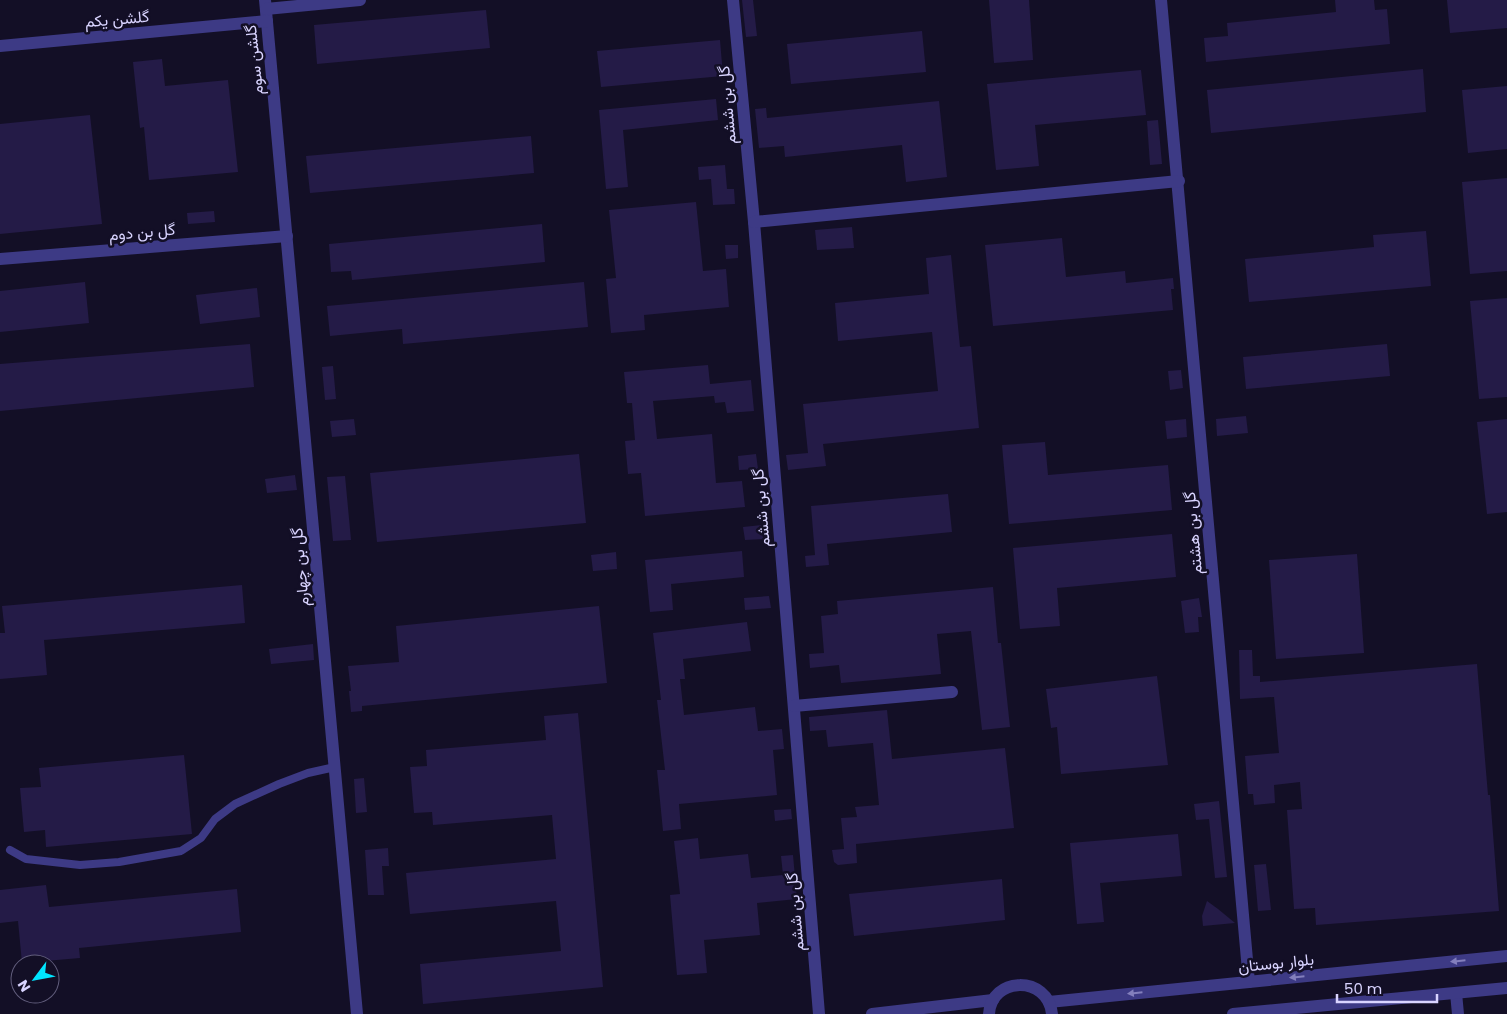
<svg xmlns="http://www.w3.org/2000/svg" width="1507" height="1014" viewBox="0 0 1507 1014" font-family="Poppins,Vazirmatn,sans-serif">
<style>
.building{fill:#241b47}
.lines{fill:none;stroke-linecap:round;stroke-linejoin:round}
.service{stroke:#3d3a85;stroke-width:8}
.minor{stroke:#3d3a85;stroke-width:12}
.tertiary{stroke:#3d3a85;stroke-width:12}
.oneway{fill:#837fbc}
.labels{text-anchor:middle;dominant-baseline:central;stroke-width:5;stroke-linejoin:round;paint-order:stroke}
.street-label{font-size:16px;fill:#d9d4ff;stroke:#130f26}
</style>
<rect width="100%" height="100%" fill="#130f26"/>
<g class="building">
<path d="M742,0H753L757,36L746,37Z"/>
<path d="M989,0H1029L1033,60L994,63Z"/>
<path d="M1335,0H1374L1375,10L1387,9L1390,44L1206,62L1204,38L1228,36L1227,23L1336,12Z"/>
<path d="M1447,0H1507V28L1450,33Z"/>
<path d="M486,10L490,48L317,64L314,25Z"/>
<path d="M922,31L926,72L791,84L787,44Z"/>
<path d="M720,40L723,76L601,87L597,51Z"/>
<path d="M162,59L165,86L228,80L238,172L149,180L144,127L140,128L133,62Z"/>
<path d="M1423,69L1426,112L1211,133L1207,90Z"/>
<path d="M1141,70L1146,115L1035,125L1039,166L996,170L987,84Z"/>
<path d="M1507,86V149L1468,153L1462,90Z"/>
<path d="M716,99L718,120L623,130L628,187L606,189L599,110Z"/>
<path d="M939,101L947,177L906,182L902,145L785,157L784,146L759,148L755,109L766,108L767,118Z"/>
<path d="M90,115L102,224L0,234V124Z"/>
<path d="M1158,120L1162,164L1150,165L1147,121Z"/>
<path d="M531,136L534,173L310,193L306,156Z"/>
<path d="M725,165L727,189H734L735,204L713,205L711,179L699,180L698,167Z"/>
<path d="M1507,178V271L1470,274L1462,182Z"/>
<path d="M696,202L703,271L726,269L729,307L644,315L645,330L611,333L606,279L616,278L609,210Z"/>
<path d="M214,211L215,222L188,224L187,213Z"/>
<path d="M542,224L545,262L352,280L351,271L331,272L329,244Z"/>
<path d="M852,227L854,248L817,250L815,230Z"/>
<path d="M1426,231L1431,286L1249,302L1245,259L1374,247L1373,235Z"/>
<path d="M1062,238L1066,277L1125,271L1126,283L1173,278L1174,289H1171L1173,310L993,326L985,245Z"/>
<path d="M725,245H738V258L726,259Z"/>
<path d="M951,255L960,347L971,346L979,428L823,444L826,466L788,470L786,455L808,453L803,404L938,391L932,332L838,341L835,303L929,294L926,258Z"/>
<path d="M85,282L89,323L0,332V291Z"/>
<path d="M584,282L588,327L403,344L402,329L330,336L327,306Z"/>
<path d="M257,288L260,317L200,324L196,295Z"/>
<path d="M1507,298V397L1479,399L1470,301Z"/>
<path d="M250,344L254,387L0,411V364Z"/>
<path d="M1387,344L1390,376L1246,389L1243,357Z"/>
<path d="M708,365L710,384L751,380L754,411L727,413L725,402L715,403L714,396L653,401L657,439L712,434L716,483L742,481L745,507L645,516L641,473L628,474L625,441L635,440L632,403H627L624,372Z"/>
<path d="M333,366L336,399L325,400L322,367Z"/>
<path d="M1181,370L1183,388L1170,390L1168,371Z"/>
<path d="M1246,416L1248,433L1217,436L1216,419Z"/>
<path d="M354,419L356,435L332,437L330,421Z"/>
<path d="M1186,419L1187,437L1167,439L1165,421Z"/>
<path d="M1507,419V512L1487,514L1477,422Z"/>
<path d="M1045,442L1048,475L1168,465L1172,510L1009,524L1002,445Z"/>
<path d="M579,454L586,523L377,542L370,473Z"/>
<path d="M756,454L758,469L739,470L738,456Z"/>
<path d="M295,475L297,490L267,493L265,479Z"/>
<path d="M345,476L351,540L333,541L327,477Z"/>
<path d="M948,494L952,532L827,544L829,565L806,567L805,556L815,555L811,506Z"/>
<path d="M762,525L764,539L745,540L743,527Z"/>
<path d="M1172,534L1176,577L1057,588L1060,626L1020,629L1013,548Z"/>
<path d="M742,551L744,577L671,584L673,610L650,612L645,560Z"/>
<path d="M616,552L617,569L593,571L591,555Z"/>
<path d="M1357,554L1364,653L1276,659L1269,560Z"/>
<path d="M242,585L245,623L44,640L47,675L0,679V633H5L2,606Z"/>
<path d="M993,587L998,643H1001L1010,727L982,730L971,631L937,634L941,674L841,683L839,665L810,668L809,654L824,653L821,616L838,614L837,601Z"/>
<path d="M769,596L771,608L745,610L744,598Z"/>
<path d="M1199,598L1202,617H1198L1199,632L1185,633L1181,601Z"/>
<path d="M599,606L607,683L362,706V711L351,712L349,691H351L348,666L399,662L396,626Z"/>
<path d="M747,622L751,651L683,659L685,679H680L684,715L755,707L758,731L782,729L784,749L773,750L777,795L679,804L681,829L663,831L657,770H665L657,700H661L653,633Z"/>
<path d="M313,644L314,660L271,664L269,649Z"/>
<path d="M1239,650H1252L1253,676H1260V682L1477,664L1488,795H1490L1499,911L1316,925L1315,908L1294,909L1287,810L1302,809L1300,782L1274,785L1275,803L1254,805L1253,794H1248L1245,756L1279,753L1274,697L1240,699Z"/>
<path d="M1157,676L1168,765L1061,774L1057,727L1051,728L1046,689Z"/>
<path d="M887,710L892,759L1005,748L1014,828L856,844L857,863L838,865L834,862L832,850L844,849L841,818L857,817L855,807L879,805L873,743L828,747L826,730L810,731L809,717Z"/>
<path d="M578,713L603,987L423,1004L420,964L561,951L556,901L410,914L406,873L556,859L552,815L433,825L432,812L414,813L410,767L427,766L426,750L546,740L544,716Z"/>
<path d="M184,755L192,834L46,847L45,830L24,832L20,788L41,787L39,768Z"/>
<path d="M364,778L367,812L356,813L354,779Z"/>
<path d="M1219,801L1227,877L1215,878L1209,819L1196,820L1194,804Z"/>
<path d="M791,809L792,819L775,821L774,810Z"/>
<path d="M1178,834L1182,876L1100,883L1104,922L1077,924L1070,843Z"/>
<path d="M698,838L700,859L748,854L751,878L783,875L781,856L793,855L797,899L757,903L760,935L704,940L707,973L677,975L670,895L680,894L674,841Z"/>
<path d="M388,848L389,866H382L384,895H368L365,850Z"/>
<path d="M1266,864L1271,910L1258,911L1254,865Z"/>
<path d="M1002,879L1005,920L854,936L849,894Z"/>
<path d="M46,885L49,907L237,889L241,932L79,948L80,958L22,963L18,921L0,923V890Z"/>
<path d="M1207,901L1218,909L1235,923L1203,926L1202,916Z"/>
</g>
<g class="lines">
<path class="service" d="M10,850L26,859L80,865L119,862L181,851L201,838L215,819L235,804L279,784L308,773L335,767"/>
<g class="minor">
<path d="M265,0L357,1014"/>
<path d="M733,0L754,222L819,1014"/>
<path d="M1161,0L1249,982"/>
<path d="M266,9L360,0"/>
<path d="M0,46L267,21"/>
<path d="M754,222L1179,181"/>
<path d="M0,259L287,236"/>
<path d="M794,706L952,692"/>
<path d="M1456,993L1458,1014"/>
</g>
<g class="tertiary">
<path d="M1049,1002L1507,956"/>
<path d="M872,1014L993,1000"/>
<path d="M989,1014C991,976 1048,975 1052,1014"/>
<path d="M1233,1014L1507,988"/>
</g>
</g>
<defs><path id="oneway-solid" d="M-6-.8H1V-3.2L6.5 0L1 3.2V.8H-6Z" transform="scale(1.25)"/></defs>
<g class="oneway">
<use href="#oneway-solid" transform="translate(1458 961) rotate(174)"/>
<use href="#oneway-solid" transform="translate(1297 977) rotate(174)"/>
<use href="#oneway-solid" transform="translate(1135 993) rotate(174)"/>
</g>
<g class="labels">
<g class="street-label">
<text transform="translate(117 19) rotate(-5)">گلشن یکم</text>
<text transform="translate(254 60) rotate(-96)">گلشن سوم</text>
<text transform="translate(727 105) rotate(-95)">گل بن ششم</text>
<text transform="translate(142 232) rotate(-5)">گل بن دوم</text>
<text transform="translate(761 508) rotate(-95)">گل بن ششم</text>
<text transform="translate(1193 533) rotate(-95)">گل بن هشتم</text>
<text transform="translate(300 567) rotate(-95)">گل بن چهارم</text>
<text transform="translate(795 912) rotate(-95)">گل بن ششم</text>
<text transform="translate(1276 963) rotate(-6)">بلوار بوستان</text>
</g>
</g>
<g transform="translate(35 979) rotate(238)"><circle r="24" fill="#130f26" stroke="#625e7d"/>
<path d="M0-4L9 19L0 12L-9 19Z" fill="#00e5ff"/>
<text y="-8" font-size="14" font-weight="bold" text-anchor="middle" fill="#d9d4ff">N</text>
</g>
<path d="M1337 994v8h100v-8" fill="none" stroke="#d9d4ff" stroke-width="2.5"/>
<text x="1344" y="994" font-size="15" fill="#d9d4ff" stroke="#130f26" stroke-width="4" paint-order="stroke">50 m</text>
</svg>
